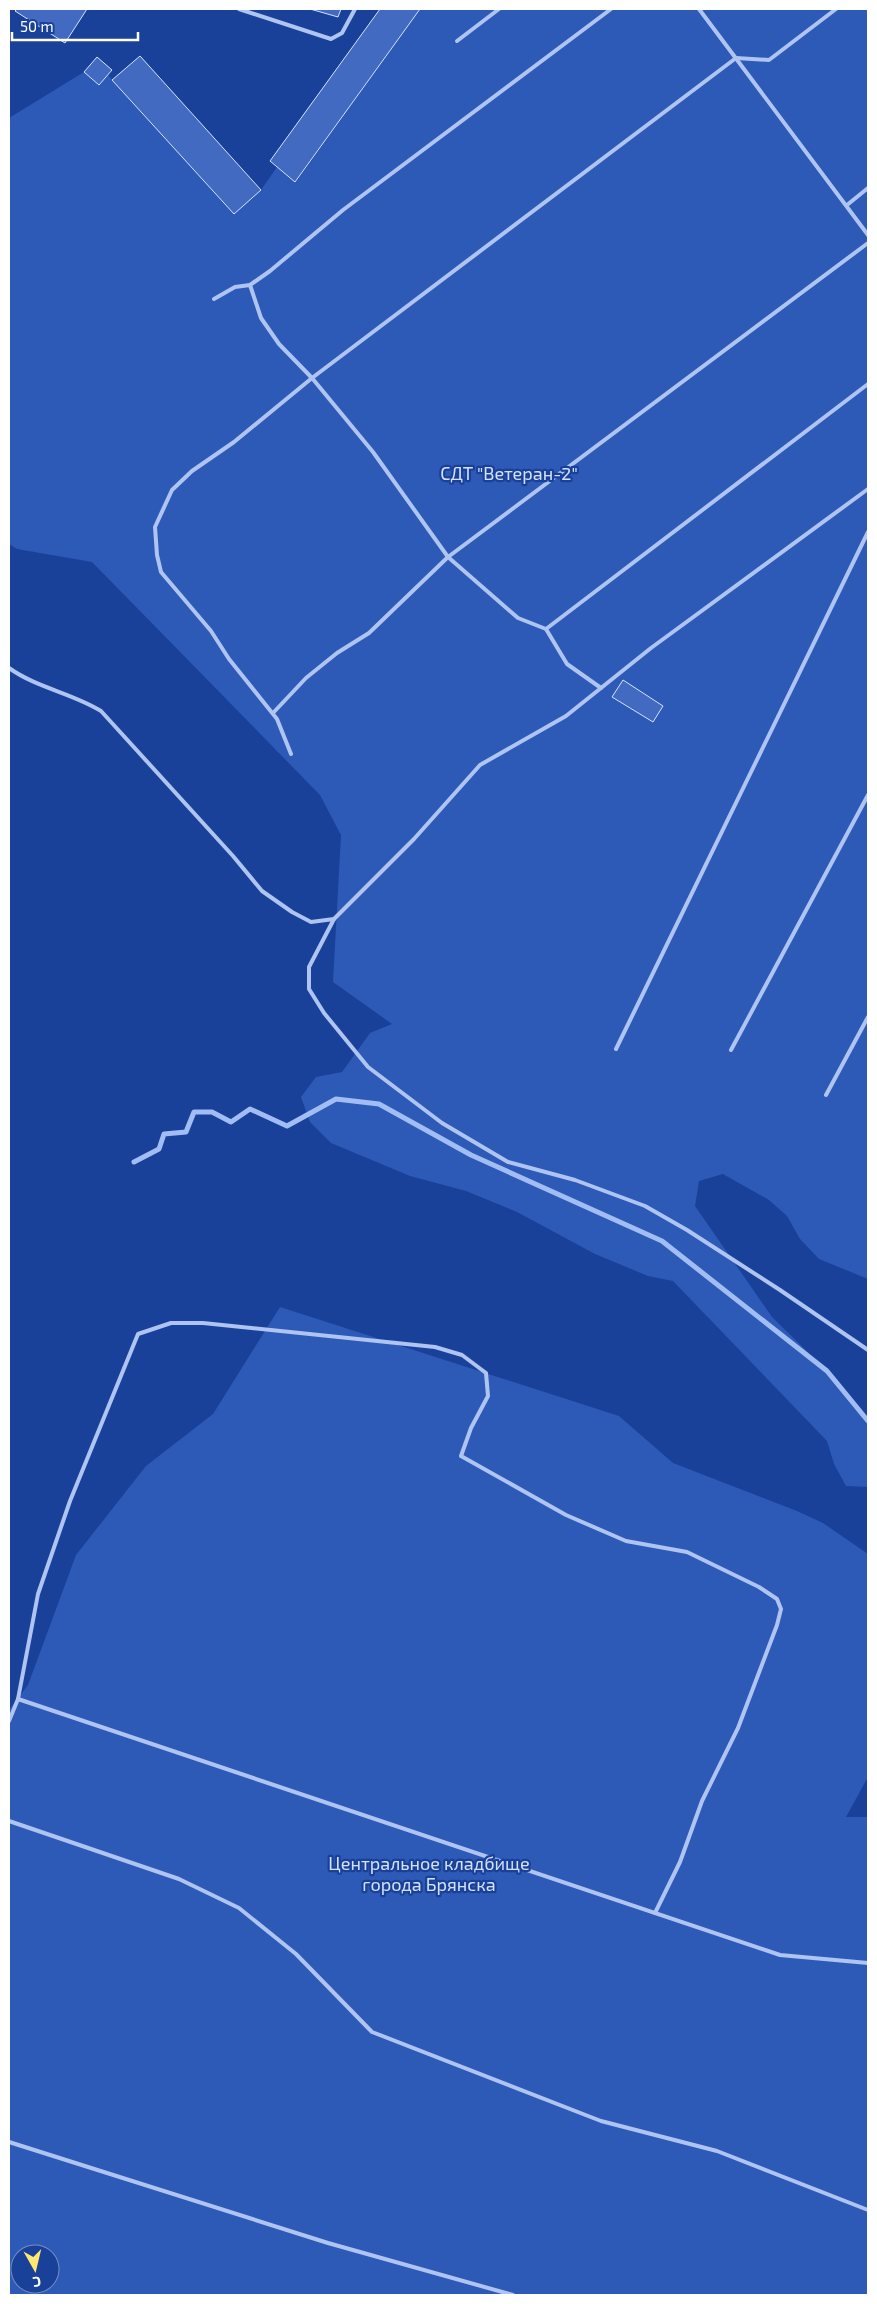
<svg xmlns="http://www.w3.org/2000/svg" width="877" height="2304" viewBox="0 0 877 2304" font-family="'Exo 2',sans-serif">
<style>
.green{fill:#2d5ab7;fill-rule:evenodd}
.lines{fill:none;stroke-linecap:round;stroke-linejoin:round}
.stream{stroke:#a2bdf3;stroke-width:5}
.building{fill:#426ac1;stroke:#d6e2fc}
.service{stroke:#afc4f1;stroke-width:4}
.labels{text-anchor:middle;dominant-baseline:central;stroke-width:4.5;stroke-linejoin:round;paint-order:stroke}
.park-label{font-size:18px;fill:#d6e2fc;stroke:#19419a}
</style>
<rect width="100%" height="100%" fill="#19419a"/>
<g class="green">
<path d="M420,9H868V1279L819,1259L800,1239L787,1216L769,1200L723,1174L699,1181L695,1206L772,1317L827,1371L868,1419V1487L846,1486L834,1464L827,1441L673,1281L648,1276L595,1254L517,1212L466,1191L410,1176L331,1143L310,1122L301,1097L316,1077L342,1072L370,1033L392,1024L333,982L341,835L320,795L92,562L17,549L9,544V118L84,72L99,85L108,75L234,214L261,190L277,167L296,182Z"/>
<path d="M280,1307L619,1416L673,1463L797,1511L823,1523L868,1554V1777L846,1817H868V2295H9V1710L28,1685L76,1555L146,1466L213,1414ZM20,2254H50V2284H20Z"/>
</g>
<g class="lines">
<path class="stream" d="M134,1162L159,1149L164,1134L186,1132L194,1112H212L231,1122L250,1109L287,1126L336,1099L379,1104L471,1155L662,1241L827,1371L868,1421"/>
</g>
<g class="building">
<path d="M17,9H87L65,43L15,11Z"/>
<path d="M310,9H341L338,17Z"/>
<path d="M380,9H420L295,182L270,161Z"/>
<path d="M140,56L261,190L234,214L112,80Z"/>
<path d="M97,57L112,70L99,85L84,72Z"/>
<path d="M623,680L663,706L653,722L612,697Z"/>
</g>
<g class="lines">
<g class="service">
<path d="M239,9L331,39L342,33L355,9"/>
<path d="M699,9L868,235"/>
<path d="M457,41L499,9"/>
<path d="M847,205L868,188"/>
<path d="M250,285L261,318L279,344L312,378L373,452L448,557L518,618L546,629L567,664L601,688"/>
<path d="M214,299L235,287L250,285L270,271L343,210L611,9"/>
<path d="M868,489L651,648L566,716L480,765L414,839L334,919L309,967V989L324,1013L368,1067L442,1123L508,1162L575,1180L645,1206L687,1230L780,1290L868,1350"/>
<path d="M546,629L868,384"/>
<path d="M9,668C37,688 72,693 101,711L233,856L262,891L292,912L311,922L334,919"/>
<path d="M273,713L306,678L337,653L369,633L448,557L868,243"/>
<path d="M291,754L277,719L229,659L211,631L161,572L157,555L155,527L172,490L192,471L234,442L312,378L736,58L769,60L836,9"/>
<path d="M616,1049L868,532"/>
<path d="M731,1050L868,795"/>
<path d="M826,1095L868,1017"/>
<path d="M18,1699L38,1594L70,1501L138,1334L171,1323H203L435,1347L462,1355L486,1373L488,1396L471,1428L461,1456L566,1515L626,1541L687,1552L759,1587L777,1599L781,1609L777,1625L738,1728L702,1801L680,1862L655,1913"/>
<path d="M9,1721L18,1699L780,1955L868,1963"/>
<path d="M9,1821L179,1879L239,1908L296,1954L372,2032L601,2121L717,2151L868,2210"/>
<path d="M9,2142L328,2243L513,2295"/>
</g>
</g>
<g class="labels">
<g class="park-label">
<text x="509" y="473">СДТ "Ветеран-2"</text>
<text x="429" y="1863">Центральное кладбище<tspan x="429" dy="21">города Брянска</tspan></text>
</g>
</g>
<rect width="877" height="2304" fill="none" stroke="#ffffff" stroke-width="20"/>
<g transform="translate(35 2269) rotate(172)"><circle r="24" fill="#19419a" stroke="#758dc2"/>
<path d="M0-4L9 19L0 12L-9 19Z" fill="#ffe86f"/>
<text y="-8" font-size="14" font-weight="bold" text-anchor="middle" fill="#ffffff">С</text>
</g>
<path d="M12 32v8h126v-8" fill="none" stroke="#ffffff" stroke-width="2.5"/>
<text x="20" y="32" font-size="15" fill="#ffffff" stroke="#19419a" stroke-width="4" paint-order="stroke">50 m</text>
</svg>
